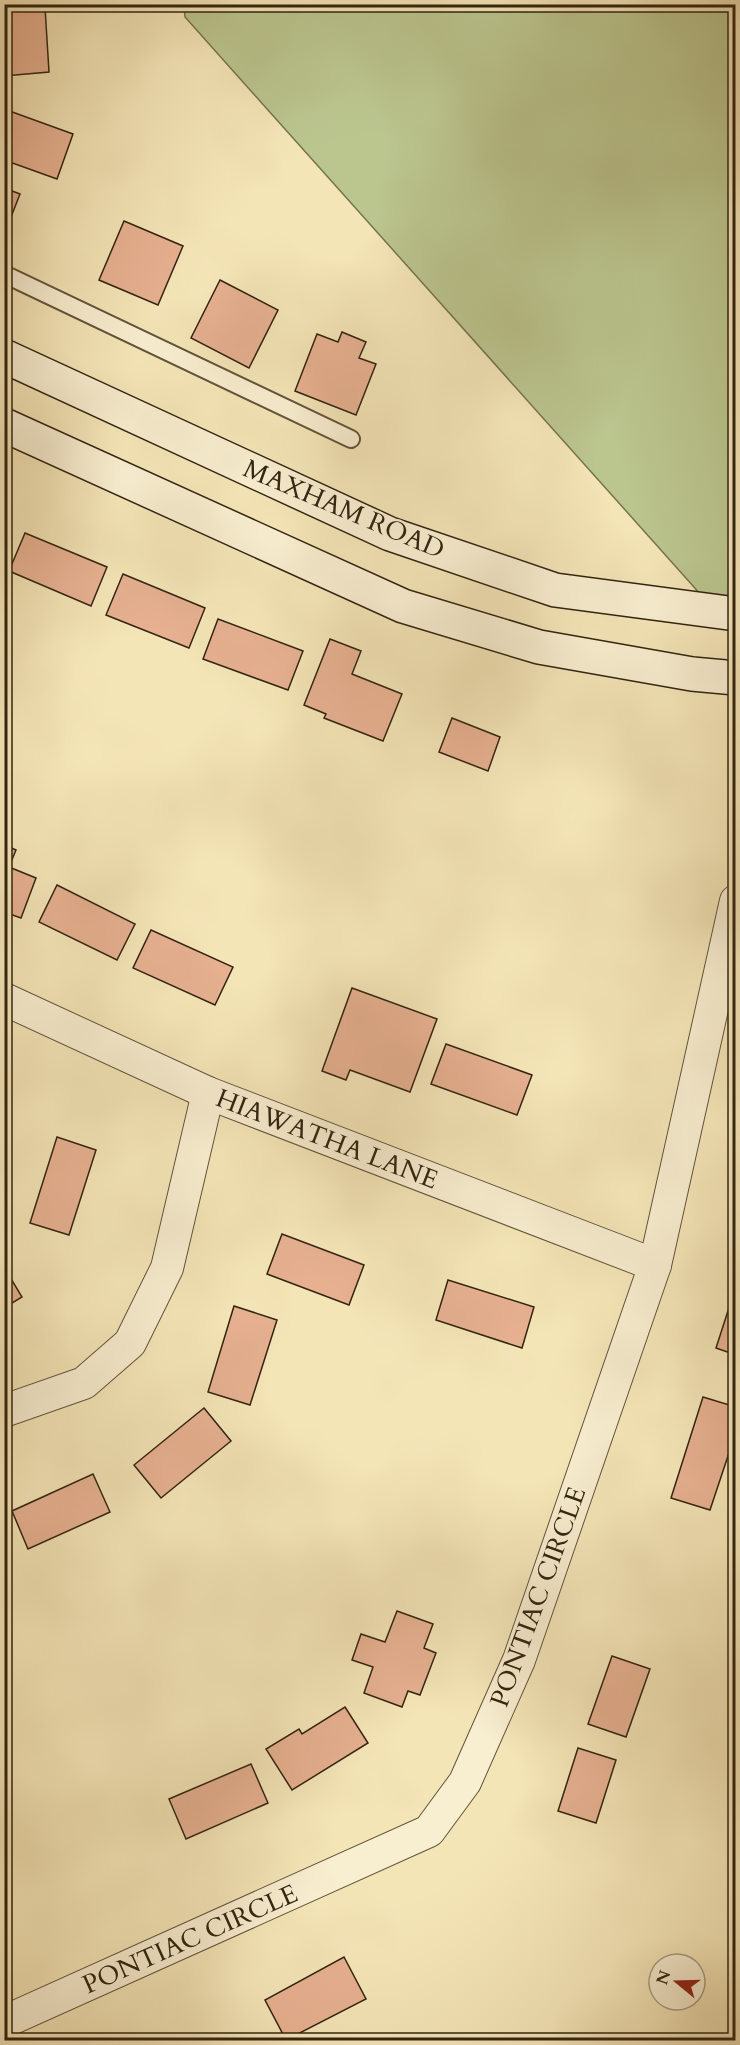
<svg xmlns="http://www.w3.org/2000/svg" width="740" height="2045" viewBox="0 0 740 2045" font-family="Cardo,serif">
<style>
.green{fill:#bbc58e;stroke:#767450;stroke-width:1.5}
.building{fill:#e7b191;stroke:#322411;stroke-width:1.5}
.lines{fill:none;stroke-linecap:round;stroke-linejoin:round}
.lane-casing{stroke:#62543a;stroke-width:20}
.street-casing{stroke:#62543a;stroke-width:34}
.secondary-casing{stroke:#322411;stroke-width:36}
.lane{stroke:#f8eed0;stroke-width:16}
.street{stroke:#f8eed0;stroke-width:32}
.secondary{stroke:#f8eed0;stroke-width:33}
.labels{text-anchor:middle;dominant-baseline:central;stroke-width:4.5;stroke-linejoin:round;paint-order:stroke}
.street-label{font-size:26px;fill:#322411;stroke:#f8eed0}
</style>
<rect width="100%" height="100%" fill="#f4e5b7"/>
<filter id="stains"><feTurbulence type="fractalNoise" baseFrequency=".00333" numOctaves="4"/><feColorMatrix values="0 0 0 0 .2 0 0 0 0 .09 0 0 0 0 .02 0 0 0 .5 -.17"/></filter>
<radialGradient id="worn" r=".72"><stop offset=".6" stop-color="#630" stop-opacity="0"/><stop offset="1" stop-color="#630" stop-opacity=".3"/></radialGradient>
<path class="green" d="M184,5H735V633L185,17Z"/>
<g class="building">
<path d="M45,7L49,72L4,76V10Z"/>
<path d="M4,109L73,134L57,179L4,160Z"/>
<path d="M4,188L20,194L4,235Z"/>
<path d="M124,221L183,246L158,305L99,280Z"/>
<path d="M220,280L278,310L249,368L191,338Z"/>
<path d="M342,332L366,342L359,358L376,364L356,415L295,391L317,334L338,342Z"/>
<path d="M25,533L107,567L91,606L9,571Z"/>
<path d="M123,574L205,608L189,648L106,615Z"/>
<path d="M218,619L303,651L288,690L203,659Z"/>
<path d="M330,639L361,651L352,674L402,694L383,741L324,718L326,714L304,705Z"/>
<path d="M452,718L500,737L488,771L439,752Z"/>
<path d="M4,845L16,850L9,867L36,878L21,918L4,912Z"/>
<path d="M57,885L135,924L117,960L39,922Z"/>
<path d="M151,930L233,967L215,1005L133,968Z"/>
<path d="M352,988L437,1019L410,1092L350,1070L346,1080L322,1071Z"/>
<path d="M446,1044L532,1075L517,1115L431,1084Z"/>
<path d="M57,1137L96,1150L69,1235L30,1223Z"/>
<path d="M282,1234L364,1265L349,1305L267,1274Z"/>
<path d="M4,1267L22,1297L4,1308Z"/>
<path d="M448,1280L534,1307L522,1348L436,1320Z"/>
<path d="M736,1286V1355L716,1348Z"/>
<path d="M234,1306L277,1320L250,1405L208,1392Z"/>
<path d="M703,1397L736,1407V1432L710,1510L671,1498Z"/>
<path d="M204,1408L231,1441L161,1498L134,1465Z"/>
<path d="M93,1474L110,1512L28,1549L12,1511Z"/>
<path d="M397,1611L433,1624L424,1648L436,1653L420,1695L408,1691L402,1707L364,1693L373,1667L352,1660L361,1634L385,1642Z"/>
<path d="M612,1656L650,1669L626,1737L588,1724Z"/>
<path d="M345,1707L368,1743L292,1790L266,1749L299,1729L302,1734Z"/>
<path d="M578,1748L616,1760L596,1823L558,1811Z"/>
<path d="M251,1764L268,1803L186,1839L169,1799Z"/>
<path d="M344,1957L366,1999L286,2040L265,2000Z"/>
</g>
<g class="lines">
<defs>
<path id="lane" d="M4,274L351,439"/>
<g id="street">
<path d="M4,999L208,1093L655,1265"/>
<path d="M4,1411L84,1383L130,1343L167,1268L208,1093"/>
<path d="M4,2022L429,1831L465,1782L519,1660L655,1265L736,901"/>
</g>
<g id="secondary">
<path d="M4,356L390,534L555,590L736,614"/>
<path d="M4,425L403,606L539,647L692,674L736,678"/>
</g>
</defs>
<use href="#lane" class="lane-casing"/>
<use href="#street" class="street-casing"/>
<use href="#secondary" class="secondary-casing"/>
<use href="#lane" class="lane"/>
<use href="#street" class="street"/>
<use href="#secondary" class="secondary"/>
</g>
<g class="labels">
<g class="street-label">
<text transform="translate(344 509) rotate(23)">MAXHAM ROAD</text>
<text transform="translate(327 1139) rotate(21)">HIAWATHA LANE</text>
<text transform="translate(538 1597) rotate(-70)">PONTIAC CIRCLE</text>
<text transform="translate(190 1939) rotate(-24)">PONTIAC CIRCLE</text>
</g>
</g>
<rect width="740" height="2045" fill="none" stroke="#f4e5b7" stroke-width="24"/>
<rect x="6" y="6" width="728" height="2033" fill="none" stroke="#322411" stroke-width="3"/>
<rect x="12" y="12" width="716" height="2021" fill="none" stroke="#322411" stroke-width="1.5"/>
<g transform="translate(677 1982) rotate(289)"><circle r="28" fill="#f8eed0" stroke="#a99d84" stroke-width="1.5"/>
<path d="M0-4.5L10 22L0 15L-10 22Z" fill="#8f2418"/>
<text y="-9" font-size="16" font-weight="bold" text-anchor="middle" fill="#322411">N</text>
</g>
<rect width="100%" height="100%" filter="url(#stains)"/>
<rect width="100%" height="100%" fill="url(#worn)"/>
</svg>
